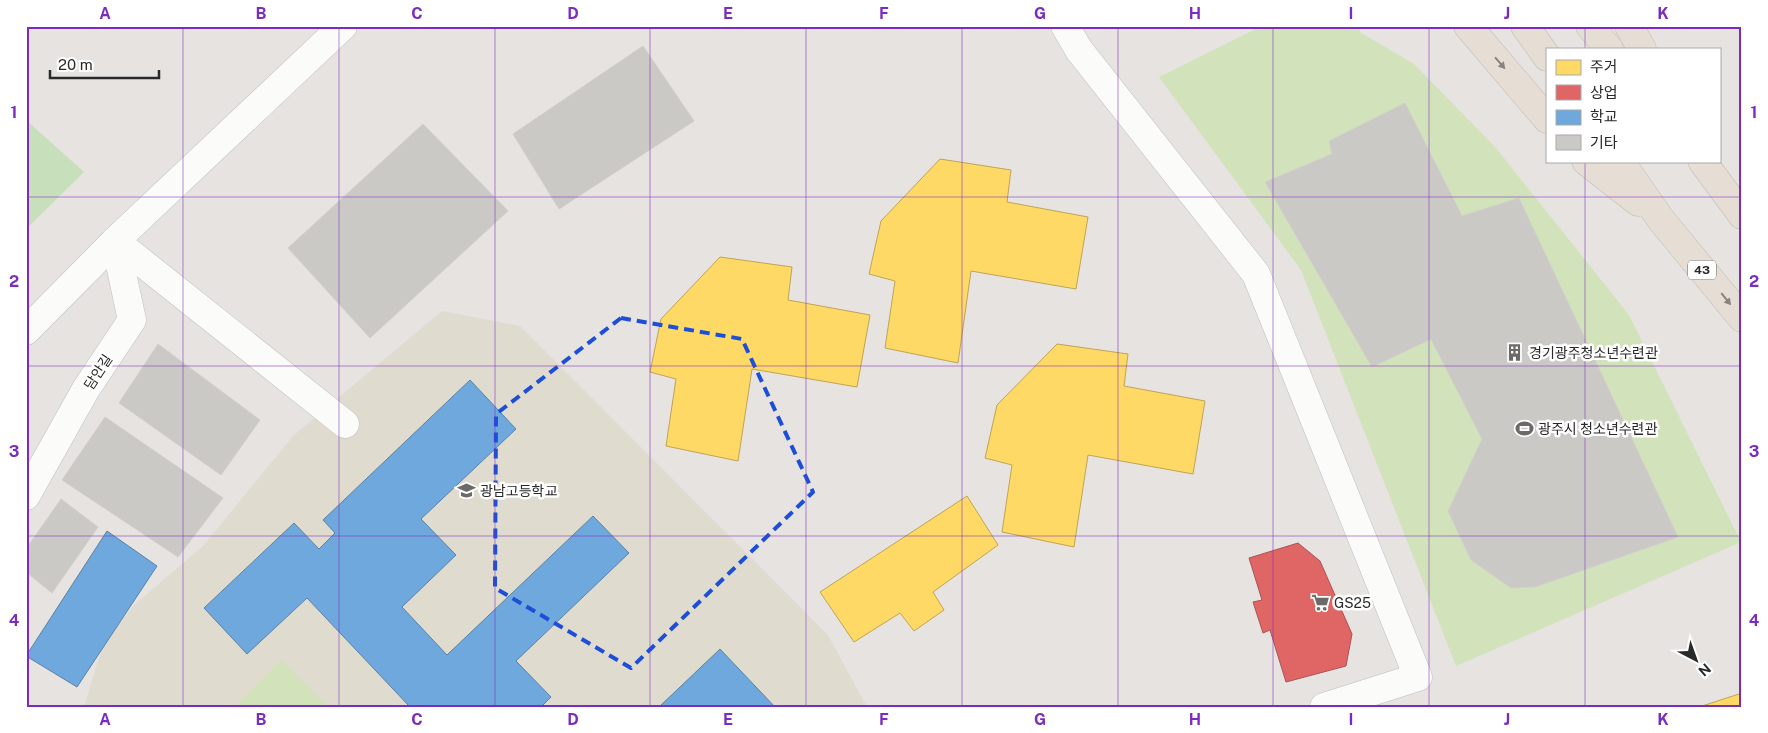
<svg xmlns="http://www.w3.org/2000/svg" width="1768" height="733" viewBox="0 0 1768 733" font-family="'Public Sans','Noto Sans KR',sans-serif">
<style>
.education{fill:#e0dbcf}
.green{fill:#c8dfbb}
.pitch{fill:#d2e2ba}
.homes{fill:#ffd966;stroke:#bfa454}
.shops{fill:#e06666;stroke:#a95454}
.schools{fill:#6fa8dc;stroke:#5a82a6}
.building{fill:#cbc9c6;stroke:#d1cfcc}
.lines{fill:none;stroke-linecap:round;stroke-linejoin:round}
.minor-casing{stroke:#c0bfc0;stroke-width:29}
.highway-casing{stroke:#bfbebd;stroke-width:29}
.minor{stroke:#fbfbfa;stroke-width:28}
.highway{stroke:#e6ddd4;stroke-width:28}
.oneway{fill:#88837e}
.marked{fill:none;stroke:#1d4ed8;stroke-width:4;stroke-dasharray:10 6;stroke-linejoin:round}
.grid{fill:none;stroke:#7b2cbf;stroke-width:1;stroke-opacity:0.55}
.labels{text-anchor:middle;dominant-baseline:central;stroke-width:5;stroke-linejoin:round;paint-order:stroke}
.shield{fill:#fff;stroke:#696969;stroke-width:1}
.shield-label{font-size:12px;font-weight:bold;fill:#292929}
.poi-label{font-size:14px;fill:#292929;stroke:#fff;text-anchor:start}
.street-label{font-size:14px;fill:#292929;stroke:#fff}
.neatline{fill:none;stroke:#7b2cbf;stroke-width:2}
.grid-label{font-size:16px;text-anchor:middle;font-weight:bold;fill:#7b2cbf}
</style>
<rect width="100%" height="100%" fill="#e6e3e0"/>
<path class="education" d="M442,311L520,326L828,635L867,707H84L103,645L134,605L203,546L293,436Z"/>
<path class="green" d="M26,120L84,172L26,229Z"/>
<g class="pitch">
<path d="M1262,26H1358L1361,33L1414,64L1495,147L1629,315L1741,542L1456,666L1301,270L1159,77Z"/>
<path d="M281,660L328,707H234Z"/>
</g>
<g class="homes">
<path d="M940,159L1011,170L1007,202L1088,217L1076,289L971,271L958,363L885,348L895,281L869,274L881,221Z"/>
<path d="M720,257L792,267L788,300L870,315L857,387L752,369L738,461L666,446L676,379L650,372L661,319Z"/>
<path d="M1057,344L1128,354L1124,386L1205,401L1193,474L1088,455L1074,547L1002,532L1012,465L985,458L997,405Z"/>
<path d="M967,496L998,545L933,592L944,610L914,631L900,613L854,642L820,592Z"/>
<path d="M1742,693V707H1699Z"/>
</g>
<path class="shops" d="M1298,543L1320,561L1352,634L1346,666L1286,682L1270,630L1263,633L1253,602L1262,600L1249,558Z"/>
<g class="schools">
<path d="M470,380L516,429L421,519L456,555L402,607L447,655L593,516L629,553L516,661L551,697L541,707H410L307,598L247,654L204,608L294,523L319,549L335,533L323,520Z"/>
<path d="M107,531L157,566L77,687L26,656Z"/>
<path d="M720,649L775,707H659Z"/>
</g>
<g class="building">
<path d="M643,46L694,121L559,209L513,134Z"/>
<path d="M1405,103L1462,216L1519,198L1678,537L1535,587L1511,588L1471,560L1448,511L1482,439L1431,339L1372,367L1265,182L1332,154L1329,141Z"/>
<path d="M423,124L508,211L370,338L288,248Z"/>
<path d="M158,344L260,420L221,475L119,403Z"/>
<path d="M105,417L223,498L178,557L62,480Z"/>
<path d="M61,499L98,527L52,593L26,572V549Z"/>
</g>
<g class="lines">
<defs>
<g id="minor">
<path d="M1065,26L1079,50L1256,274L1418,677L1324,707"/>
<path d="M115,241L345,424"/>
<path d="M26,331L115,241L343,26"/>
<path d="M26,496L86,389L132,320L115,241"/>
</g>
<g id="highway">
<path d="M1468,26L1547,119"/>
<path d="M1525,26L1547,57"/>
<path d="M1590,26L1609,49"/>
<path d="M1629,26L1642,49"/>
<path d="M1586,161L1638,202"/>
<path d="M1620,161L1662,221L1742,318"/>
<path d="M1702,161L1742,215"/>
</g>
</defs>
<use href="#minor" class="minor-casing"/>
<use href="#highway" class="highway-casing"/>
<use href="#minor" class="minor"/>
<use href="#highway" class="highway"/>
</g>
<defs><path id="oneway-solid" d="M-6-.8H1V-3.2L6.5 0L1 3.2V.8H-6Z" transform="scale(1.25)"/></defs>
<g class="oneway">
<use href="#oneway-solid" transform="translate(1500 63) rotate(49)"/>
<use href="#oneway-solid" transform="translate(1726 299) rotate(51)"/>
</g>
<path class="marked" d="M621,318L742,339L813,492L631,668L495,588L496,414Z"/>
<path class="grid" d="M183,26V707M339,26V707M495,26V707M650,26V707M806,26V707M962,26V707M1118,26V707M1273,26V707M1429,26V707M1585,26V49M1585,161V707M26,197H1742M26,366H1742M26,536H1742"/>
<defs>
<symbol id="building-bare" viewBox="-9 -9 18 18"><path d="M-4-6H4V6H1V3H-1V6H-4ZM-2.5-4.3h1.7v1.8h-1.7ZM.8-4.3h1.7v1.8H.8ZM-2.5-1h1.7V.8h-1.7ZM.8-1h1.7V.8H.8Z" fill="#6b6a69" stroke="#fff" stroke-width="2.5" paint-order="stroke"/></symbol>
<symbol id="stadium-bare" viewBox="-9 -9 18 18"><path d="M0-5a6.5 5 0 1 0 0 10a6.5 5 0 1 0 0-10ZM-3.5-1.8h7v3.6h-7Z" fill="#6b6a69" stroke="#fff" stroke-width="2.5" paint-order="stroke"/></symbol>
<symbol id="school-bare" viewBox="-9 -9 18 18"><path d="M0-5L7-2L0 1L-7-2ZM-4 1L0 2.5L4 1V4Q0 6-4 4Z" fill="#6b6a69" stroke="#fff" stroke-width="2.5" paint-order="stroke"/></symbol>
<symbol id="supermarket-bare" viewBox="-9 -9 18 18"><path d="M-6-5.5h2.5l.6 2H6L4.5 2H-2.5L-4.4-4H-6ZM-1.5 3.2a1.3 1.3 0 1 0 .1 0ZM3 3.2a1.3 1.3 0 1 0 .1 0Z" fill="#6b6a69" stroke="#fff" stroke-width="2.5" paint-order="stroke"/></symbol>
</defs>
<g fill-rule="evenodd">
<use href="#building-bare" x="1502" y="340" width="25" height="25"/>
<use href="#stadium-bare" x="1512" y="416" width="25" height="25"/>
<use href="#school-bare" x="454" y="478" width="25" height="25"/>
<use href="#supermarket-bare" x="1308" y="590" width="25" height="25"/>
</g>
<g class="labels">
<rect class="shield" x="1688" y="260.5" width="28" height="19" rx="4"/>
<g class="shield-label">
<text x="1702" y="270">43</text>
</g>
<g class="poi-label">
<text x="1529" y="353">경기광주청소년수련관</text>
<text x="1538" y="429">광주시 청소년수련관</text>
<text x="480" y="491">광남고등학교</text>
<text x="1334" y="603">GS25</text>
</g>
<g class="street-label">
<text transform="translate(98 372) rotate(-57)">담안길</text>
</g>
</g>
<rect width="1768" height="733" fill="none" stroke="#ffffff" stroke-width="55"/>
<rect x="1546" y="48" width="175" height="115" fill="#ffffff" stroke="#a9a9a9"/>
<rect x="1556" y="60" width="25" height="15" fill="#ffd966" stroke="#a9a9a9"/>
<text x="1590" y="72" font-size="15" fill="#292929">주거</text>
<rect x="1556" y="85" width="25" height="15" fill="#e06666" stroke="#a9a9a9"/>
<text x="1590" y="98" font-size="15" fill="#292929">상업</text>
<rect x="1556" y="110" width="25" height="15" fill="#6fa8dc" stroke="#a9a9a9"/>
<text x="1590" y="122" font-size="15" fill="#292929">학교</text>
<rect x="1556" y="135" width="25" height="15" fill="#cbc9c6" stroke="#a9a9a9"/>
<text x="1590" y="148" font-size="15" fill="#292929">기타</text>
<g transform="translate(1696 660) rotate(139)" stroke="#ffffff" stroke-width="4" paint-order="stroke">
<path d="M0-4L9 19L0 12L-9 19Z" fill="#292929"/>
<text y="-8" font-size="14" font-weight="bold" text-anchor="middle" fill="#292929">N</text>
</g>
<path d="M50 70v8h109v-8" fill="none" stroke="#292929" stroke-width="2.5"/>
<text x="58" y="70" font-size="15" fill="#292929" stroke="#ffffff" stroke-width="4" paint-order="stroke">20 m</text>
<rect x="28" y="28" width="1712" height="678" class="neatline"/>
<g class="grid-label">
<text x="105" y="19">A</text>
<text x="261" y="19">B</text>
<text x="417" y="19">C</text>
<text x="573" y="19">D</text>
<text x="728" y="19">E</text>
<text x="884" y="19">F</text>
<text x="1040" y="19">G</text>
<text x="1195" y="19">H</text>
<text x="1351" y="19">I</text>
<text x="1507" y="19">J</text>
<text x="1663" y="19">K</text>
<text x="14" y="118">1</text>
<text x="1754" y="118">1</text>
<text x="14" y="287">2</text>
<text x="1754" y="287">2</text>
<text x="14" y="457">3</text>
<text x="1754" y="457">3</text>
<text x="14" y="626">4</text>
<text x="1754" y="626">4</text>
<text x="105" y="725">A</text>
<text x="261" y="725">B</text>
<text x="417" y="725">C</text>
<text x="573" y="725">D</text>
<text x="728" y="725">E</text>
<text x="884" y="725">F</text>
<text x="1040" y="725">G</text>
<text x="1195" y="725">H</text>
<text x="1351" y="725">I</text>
<text x="1507" y="725">J</text>
<text x="1663" y="725">K</text>
</g>
</svg>
